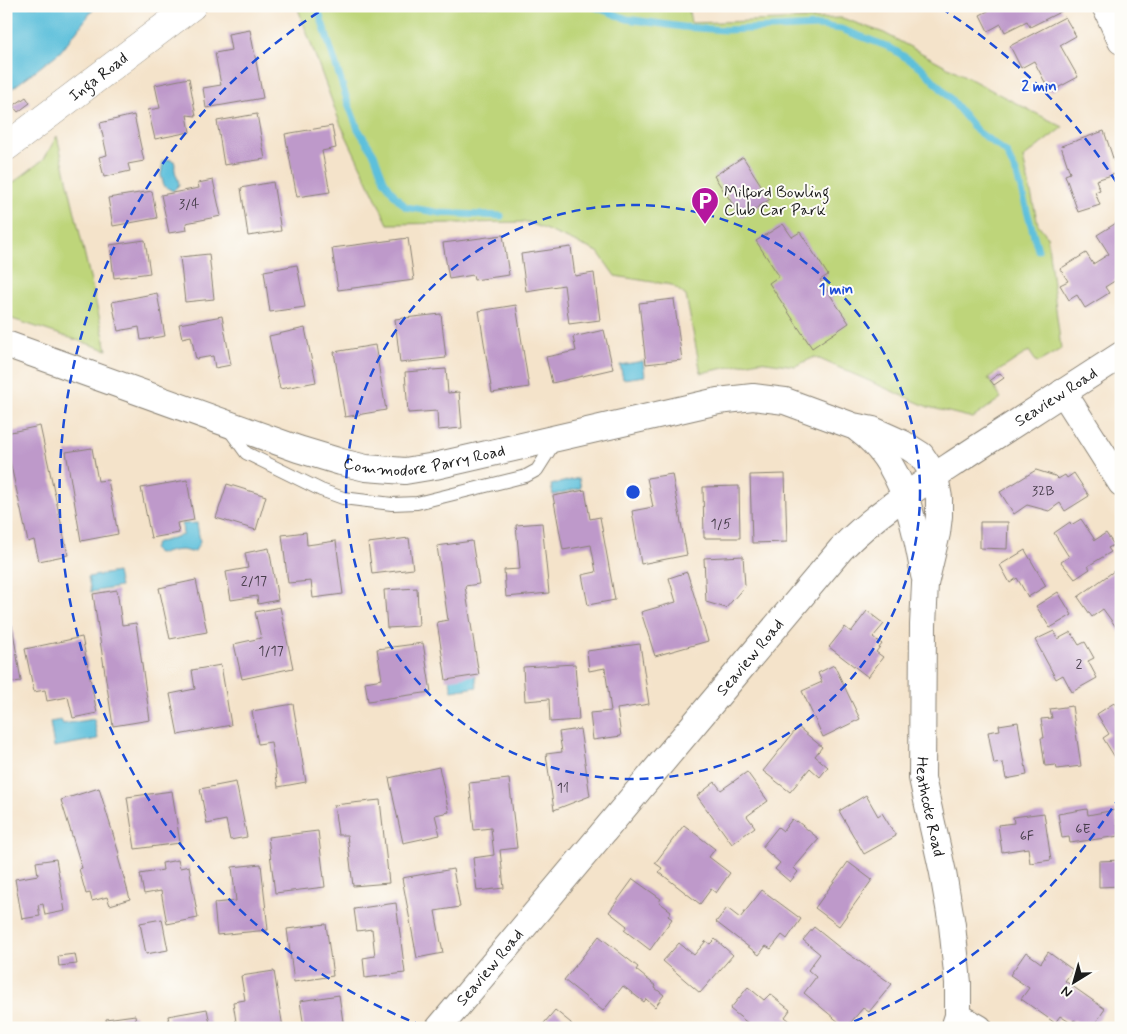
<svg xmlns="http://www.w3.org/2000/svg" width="1127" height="1034" viewBox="0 0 1127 1034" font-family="Mynerve,sans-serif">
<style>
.green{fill:#bed57a;stroke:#6d784b}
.water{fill:#5dc0db;stroke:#3c6e7c}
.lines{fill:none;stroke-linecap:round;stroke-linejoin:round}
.stream{stroke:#5dc0db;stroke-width:7}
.building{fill:#be99ca}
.lane-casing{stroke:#888073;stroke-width:14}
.street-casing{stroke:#888073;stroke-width:28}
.secondary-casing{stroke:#888073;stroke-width:29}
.lane{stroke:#fff;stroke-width:12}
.street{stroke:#fff;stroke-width:26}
.secondary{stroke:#fff;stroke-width:28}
.ring{fill:none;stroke:#1d4ed8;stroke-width:2.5;stroke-dasharray:9 6}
.labels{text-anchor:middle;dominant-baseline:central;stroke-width:4;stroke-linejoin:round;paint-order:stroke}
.number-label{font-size:14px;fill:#443b48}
.street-label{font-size:16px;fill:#1c1c1c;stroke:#fdfcf7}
.poi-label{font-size:16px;fill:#1c1c1c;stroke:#fdfcf7;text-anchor:start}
.centre{fill:#1d4ed8;stroke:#fdfcf7;stroke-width:2.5}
.ring-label{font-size:15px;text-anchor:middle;font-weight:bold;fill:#1d4ed8;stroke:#fdfcf7;stroke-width:4;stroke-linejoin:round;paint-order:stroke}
</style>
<rect width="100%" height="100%" fill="#fdfcf7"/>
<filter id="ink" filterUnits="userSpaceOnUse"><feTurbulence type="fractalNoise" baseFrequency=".02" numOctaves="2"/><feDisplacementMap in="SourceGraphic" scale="10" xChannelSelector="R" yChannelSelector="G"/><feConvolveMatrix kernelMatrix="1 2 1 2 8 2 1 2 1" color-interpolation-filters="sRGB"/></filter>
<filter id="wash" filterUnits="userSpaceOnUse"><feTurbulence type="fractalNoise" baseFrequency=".0096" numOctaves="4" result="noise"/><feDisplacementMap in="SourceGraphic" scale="20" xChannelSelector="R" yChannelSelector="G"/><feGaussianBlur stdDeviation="1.12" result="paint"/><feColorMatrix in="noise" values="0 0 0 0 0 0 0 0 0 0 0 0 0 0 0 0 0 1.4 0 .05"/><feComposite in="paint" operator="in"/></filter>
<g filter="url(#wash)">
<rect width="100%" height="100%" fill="#f4e3ca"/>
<g class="green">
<path d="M297,6H688L691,23L842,18L884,33L1008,99L1063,127L1023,158L1038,224L1047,236L1061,349L1037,363L1029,351L988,378L1001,398L973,418L928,407L815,357L795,366L759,361L701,373L686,296L672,285L615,276L598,252L528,222L388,224L340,123Z"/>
<path d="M57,136L107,350L6,317V188L44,159Z"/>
</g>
<g class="water">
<path d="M6,6H96L60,52L6,93Z"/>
<path d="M168,159L174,161C176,165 174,167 175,171C176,176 179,180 179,185L173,191L164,186L161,175L163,162Z"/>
<path d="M643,361L645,376L623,379L620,365Z"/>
<path d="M579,478L581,488L553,495L551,485Z"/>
<path d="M197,523L200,542L195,551L191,552L182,550L171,551L162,554L156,552L153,549L157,542C169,541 172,537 183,535L182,524Z"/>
<path d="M117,572L120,587L91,592L88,577Z"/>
<path d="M475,671L477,687L452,691L449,676Z"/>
<path d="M94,719L98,739L54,747L50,722L61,720L63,724Z"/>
</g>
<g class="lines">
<g class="stream">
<path d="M317,6L348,103L358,129L374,154L384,180L395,196L406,207L441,213L501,216"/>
<path d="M593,6L627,19L683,27L725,30L820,26L841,29L889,47L921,67L949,97L977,131L1006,152L1017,175L1038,250"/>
</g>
</g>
<g id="blocks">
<g class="building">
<path d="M998,6H1059L1062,11L1030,27L1027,21L1005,32L1001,24L988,31L980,15Z"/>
<path d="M1065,17L1076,36L1060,45L1078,77L1050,92L1034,61L1021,68L1010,46Z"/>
<path d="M250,30L263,98L206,108L203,88L221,85L215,53L231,50L228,34Z"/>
<path d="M189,78L196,116L187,115L190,132L155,139L148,110L160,108L155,85Z"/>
<path d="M26,97L30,103L18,112L13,106Z"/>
<path d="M257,114L265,159L224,165L217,121Z"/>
<path d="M134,115L144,161L128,164L130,171L104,177L99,157L107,155L100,123Z"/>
<path d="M332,126L336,148L322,151L330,192L297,197L285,134Z"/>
<path d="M1104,131L1118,173L1096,180L1100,190L1095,192L1100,205L1078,212L1065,175L1070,173L1061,146Z"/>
<path d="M743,157L770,199L742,218L714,176Z"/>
<path d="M213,180L221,216L186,223L187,230L169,233L161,195L199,188L198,183Z"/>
<path d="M273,182L281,231L248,236L241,188Z"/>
<path d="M152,191L157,218L113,226L108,198Z"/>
<path d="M1121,220V277L1105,287L1109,293L1085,308L1077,295L1069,300L1060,285L1068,281L1060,269L1086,253L1093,264L1109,254L1097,235Z"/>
<path d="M783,224L792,237L800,232L828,275L820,280L849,323L812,348L769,283L779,276L756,241Z"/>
<path d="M503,235L509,275L474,280L473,275L449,279L443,243Z"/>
<path d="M408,238L414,280L338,290L332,248Z"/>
<path d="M145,240L150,273L114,278L110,245Z"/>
<path d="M571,247L575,276L594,273L600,320L569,324L564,285L526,291L521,254Z"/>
<path d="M209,254L214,299L185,302L180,257Z"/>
<path d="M297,265L305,307L270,312L264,271Z"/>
<path d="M157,293L165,336L141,340L139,327L118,331L112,302Z"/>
<path d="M674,299L682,360L646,364L639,303Z"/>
<path d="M516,305L529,387L492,393L479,311Z"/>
<path d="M441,314L446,358L400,363L395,319Z"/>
<path d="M222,316L231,365L215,368L213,356L196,359L191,336L182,338L179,324Z"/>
<path d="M305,328L316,382L280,389L269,336Z"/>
<path d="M604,330L613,369L552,383L546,357L576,351L573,337Z"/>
<path d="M375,345L386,410L345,417L334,352Z"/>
<path d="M446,369L448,393L459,392L462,428L438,430L437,411L408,413L405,372Z"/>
<path d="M1000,373L1004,378L994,385L990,380Z"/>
<path d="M40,426L68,555L39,561L34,540L28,542L6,443V433Z"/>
<path d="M92,448L98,481L108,480L118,534L81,541L66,452Z"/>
<path d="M1036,470L1055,476L1058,479L1065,475L1067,478L1074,473L1089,496L1065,511L1060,503L1049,511L1027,505L1014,514L1000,492Z"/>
<path d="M672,474L687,555L641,564L632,511L653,507L647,478Z"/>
<path d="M785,474L787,542L752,543L750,475Z"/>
<path d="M187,480L194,520L177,523L179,533L151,538L141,488Z"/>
<path d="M227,484L266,496L256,530L216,518Z"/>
<path d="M739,486L740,538H704L703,487Z"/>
<path d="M585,490L590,519L600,517L615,600L588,605L582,575L596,572L591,545L563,550L553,496Z"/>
<path d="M1081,519L1095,540L1106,533L1114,545L1108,548L1111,552L1088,566L1090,569L1075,579L1061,562L1069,557L1054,533L1070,522L1071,525Z"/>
<path d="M980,522H1008L1007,549L980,548Z"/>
<path d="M542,523L549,593L506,597L504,570L520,569L516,525Z"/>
<path d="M306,532L307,545L336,541L343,594L313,598L311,581L288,583L282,535Z"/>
<path d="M409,538L413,569L372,574L368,543Z"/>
<path d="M472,541L479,584L465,586L479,675L446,680L437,622L448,620L437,546Z"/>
<path d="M269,548L278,600L258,604L257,596L231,600L226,572L248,568L245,553Z"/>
<path d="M1025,550L1046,586L1028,597L1017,578L1010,583L1000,565Z"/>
<path d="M743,556L745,586L726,608L706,602L704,558Z"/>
<path d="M1114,571L1121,581V634L1103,609L1092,617L1078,597Z"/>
<path d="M687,572L708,641L655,656L641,612L676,602L669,578Z"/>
<path d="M196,580L207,632L170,639L159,588Z"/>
<path d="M417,588L419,626L387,628L384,590Z"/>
<path d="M117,590L122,625L136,623L150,720L113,726L93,594Z"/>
<path d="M1058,592L1072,615L1050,628L1036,606Z"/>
<path d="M280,607L293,668L242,679L234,644L261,638L255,612Z"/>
<path d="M867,611L884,624L873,637L882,644L876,652L883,657L868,677L829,647L845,627L851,632Z"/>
<path d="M12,625L21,681L6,683V626Z"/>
<path d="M1054,631L1058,639L1071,632L1079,645L1085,642L1094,658L1088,661L1097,678L1072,692L1063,675L1056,679L1035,640Z"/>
<path d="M82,637L97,713L73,718L68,697L47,701L45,690L34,692L25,649Z"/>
<path d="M423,643L431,692L368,701L365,682L382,679L377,649Z"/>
<path d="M640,644L649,704L617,709L621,736L593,740L590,713L611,711L605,668L589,671L587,651Z"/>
<path d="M575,664L579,720L550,722L549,699L525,701L523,667Z"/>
<path d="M221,665L231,725L178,735L170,694L195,689L192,670Z"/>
<path d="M834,665L860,719L823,737L802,691L822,682L818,673Z"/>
<path d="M1114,703L1121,714V767L1103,738L1109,734L1097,714Z"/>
<path d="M293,704L306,782L278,787L271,742L258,744L252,711Z"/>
<path d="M1072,706L1081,766L1057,769L1056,765L1045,766L1041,738H1044L1041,719L1052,718L1050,709Z"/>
<path d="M1018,722L1027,775L1006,779L1003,763L994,764L988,732L1000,730L999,725Z"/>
<path d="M798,727L822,747L815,756L828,767L820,777L810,768L790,792L763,771Z"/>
<path d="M580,729L590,796L554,810L546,754L562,752L559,732Z"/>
<path d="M439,767L449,812L435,815L440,835L403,843L389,778Z"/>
<path d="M747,772L768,801L747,816L755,827L732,844L697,796L715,782L721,790Z"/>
<path d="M509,779L517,848L500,850L504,888L477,891L473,858L494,855L491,828L474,830L469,783Z"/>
<path d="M236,782L247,837L230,840L226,820L207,824L200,789Z"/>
<path d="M99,788L120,857H118L130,899L110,905L107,897L92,901L90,893L86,894L79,869L82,868L61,800Z"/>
<path d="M172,791L180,843L135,849L127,797Z"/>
<path d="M866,795L878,816L882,813L896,836L864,854L839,811Z"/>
<path d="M380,800L389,883L353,886L347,835H338L334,805Z"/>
<path d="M1087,809L1088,815L1115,810L1119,836L1070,843L1069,837L1062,838L1058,814Z"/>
<path d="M1044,813L1051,860L1030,863L1028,848L1002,852L998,825L1014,823L1013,817Z"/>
<path d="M792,819L796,822L797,821L819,839L794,868L798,872L790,882L775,869L780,863L762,847L778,827L783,831Z"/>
<path d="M684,825L715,849L709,857L730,873L716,893L711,889L700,904L659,872L662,868L655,863Z"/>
<path d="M318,831L325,887L275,893L268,837Z"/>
<path d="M56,859L65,911L45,915L43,904L38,905L40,916L22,919L15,879L38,875L36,862Z"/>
<path d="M178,860L180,868L189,866L198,918L167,924L161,891L144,894L140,874L163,870L162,863Z"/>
<path d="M1121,860V886L1099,887V861Z"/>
<path d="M848,862L872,880L839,926L815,908Z"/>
<path d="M261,864L268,930L217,935L214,903L236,901L232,867Z"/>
<path d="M453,869L460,907L435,911L443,953L417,958L402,878Z"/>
<path d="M633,879L661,899L659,902L671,911L668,916L672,919L650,950L624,930L627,926L609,912Z"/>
<path d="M762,890L801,919L787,939L782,935L771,949L766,946L759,955L716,922L727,908L740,918Z"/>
<path d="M396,903L405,973L365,978L363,958L375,956L372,929L357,931L354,909Z"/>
<path d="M162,919L168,950L146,954L140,923Z"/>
<path d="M326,924L333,976L294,982L287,929Z"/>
<path d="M814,927L840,948L892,984L869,1012L863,1008L846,1028L804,993L816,977L808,970L820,954L803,940Z"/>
<path d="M599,936L638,967L636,970L656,986L655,988L664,995L655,1007L646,999L644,1002L623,986L603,1011L564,980Z"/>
<path d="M715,939L733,955L700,993L663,961L679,943L694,955L706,941L710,944Z"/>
<path d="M1026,952L1041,963L1048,952L1073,970L1065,981L1105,1009L1092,1028H1085L1074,1020L1071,1023L1060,1016L1055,1023L1021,999L1029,988L1010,975Z"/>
<path d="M75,954L77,964L59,966L58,956Z"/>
<path d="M274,971L283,1028H237L233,1002L245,1000L241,976Z"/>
<path d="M748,987L764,1000L770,994L790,1010L785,1017L799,1028H754L730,1009Z"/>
<path d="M339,995L344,1028H304L300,1001Z"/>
<path d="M207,1009L211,1028H170L168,1016Z"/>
<path d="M555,1010L571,1023L572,1028H540Z"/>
<path d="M135,1015L137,1028H107L106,1019Z"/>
</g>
</g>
</g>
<g filter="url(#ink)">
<use href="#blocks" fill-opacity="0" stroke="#888073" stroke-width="1"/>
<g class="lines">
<defs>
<path id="lane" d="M228,428L246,453L321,490L343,498L392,504L417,503L526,476L537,470L556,440"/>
<g id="street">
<path d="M1105,6L1121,41"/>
<path id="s1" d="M6,344L298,449L341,462L366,468L405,471L435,466L718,401L753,397L785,401L853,426L873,430L902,443L921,455L935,476L939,498V516L937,533L925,584L923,625L922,778L943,873L952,925L958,983V1016L954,1028"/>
<path d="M1063,392L1121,483"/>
<path d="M859,430C903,462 915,524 924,575"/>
<path d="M958,1016L979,1028"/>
<path id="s2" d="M439,1028L841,549C879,510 926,482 971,452C1021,420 1071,387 1121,355"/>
</g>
<g id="secondary">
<path id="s3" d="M6,147L192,6"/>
</g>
</defs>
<use href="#lane" class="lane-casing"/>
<use href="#street" class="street-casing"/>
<use href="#secondary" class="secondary-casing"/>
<use href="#lane" class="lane"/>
<use href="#street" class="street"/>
<use href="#secondary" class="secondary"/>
</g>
</g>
<g class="ring">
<circle cx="633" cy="492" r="287"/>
<path d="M1120 796A574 574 0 0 1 843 1026M423 1026A574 574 0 0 1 325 8M941 8A574 574 0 0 1 1120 188"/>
</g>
<defs>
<symbol id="parking-pin" viewBox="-11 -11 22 30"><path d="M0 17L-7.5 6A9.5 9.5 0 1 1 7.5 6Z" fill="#b5179e" stroke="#fdfcf7"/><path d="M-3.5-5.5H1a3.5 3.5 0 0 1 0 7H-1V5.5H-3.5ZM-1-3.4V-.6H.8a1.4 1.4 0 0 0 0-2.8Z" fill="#fff"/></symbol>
</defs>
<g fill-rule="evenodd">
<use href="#parking-pin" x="689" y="185" width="32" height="43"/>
</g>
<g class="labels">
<g class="number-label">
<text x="189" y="204">3/4</text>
<text x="1043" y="491">32B</text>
<text x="721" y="524">1/5</text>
<text x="254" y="581">2/17</text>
<text x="271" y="651">1/17</text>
<text x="1079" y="664">2</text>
<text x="563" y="788">11</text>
<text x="1083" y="829">6E</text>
<text x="1027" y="836">6F</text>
</g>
<g class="street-label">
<text stroke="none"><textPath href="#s3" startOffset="116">Inga Road</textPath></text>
<text stroke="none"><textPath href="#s2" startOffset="889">Seaview Road</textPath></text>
<text stroke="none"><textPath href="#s1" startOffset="440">Commodore Parry Road</textPath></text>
<text stroke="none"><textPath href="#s2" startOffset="484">Seaview Road</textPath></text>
<text stroke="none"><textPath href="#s1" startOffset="1314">Heathcote Road</textPath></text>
<text stroke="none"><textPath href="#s2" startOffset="79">Seaview Road</textPath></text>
</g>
<g class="poi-label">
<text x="724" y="192">Milford Bowling<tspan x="724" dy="18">Club Car Park</tspan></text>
</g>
</g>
<circle cx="633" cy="492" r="8" class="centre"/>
<g class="ring-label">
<text x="1039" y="91">2 min</text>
<text x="836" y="294">1 min</text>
</g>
<rect width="1127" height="1034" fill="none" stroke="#fdfcf7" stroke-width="25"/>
<g transform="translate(1074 982) rotate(217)" stroke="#fdfcf7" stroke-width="4" paint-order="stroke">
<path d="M0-4L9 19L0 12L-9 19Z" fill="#1c1c1c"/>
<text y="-8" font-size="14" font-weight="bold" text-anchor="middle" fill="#1c1c1c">N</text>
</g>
</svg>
